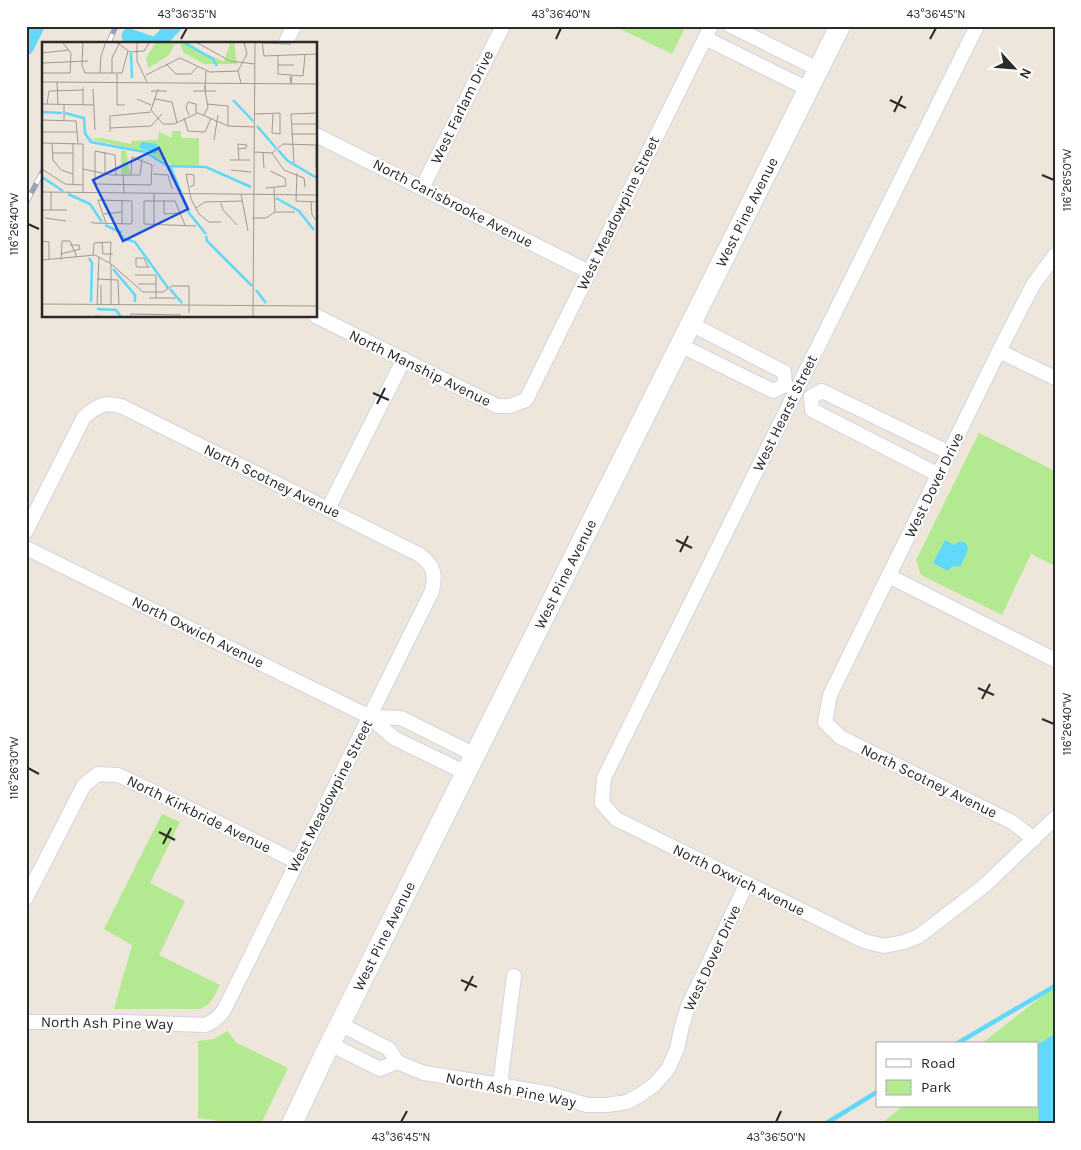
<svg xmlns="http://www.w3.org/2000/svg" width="1081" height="1150" viewBox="0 0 1081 1150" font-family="Karla,sans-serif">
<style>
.green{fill:#b3ea91}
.water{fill:#62d8fb}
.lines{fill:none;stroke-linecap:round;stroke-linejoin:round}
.stream{stroke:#62d8fb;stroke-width:4.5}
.canal{stroke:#62d8fb;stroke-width:15}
.street-casing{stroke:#d0d5e5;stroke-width:16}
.secondary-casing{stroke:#d0d5e5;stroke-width:22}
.street{stroke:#fff;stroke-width:14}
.secondary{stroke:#fff;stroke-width:20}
.rail-casing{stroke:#9da2b7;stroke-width:5.5}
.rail{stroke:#fff;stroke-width:4;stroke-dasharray:11;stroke-linecap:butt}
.ticks{fill:none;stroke:#2a2a2a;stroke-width:2}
.labels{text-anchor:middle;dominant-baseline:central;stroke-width:4.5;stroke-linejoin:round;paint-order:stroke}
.street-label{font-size:15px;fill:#2a2a2a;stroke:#fff}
.inset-river{fill:none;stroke:#62d8fb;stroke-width:2.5}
.inset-road{fill:none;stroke:#a09a94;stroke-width:1}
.view{fill:#1d4ed8;fill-opacity:0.15;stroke:#1d4ed8;stroke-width:2.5}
.inset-edge{fill:none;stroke:#2a2a2a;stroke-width:2.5}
.neatline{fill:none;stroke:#2a2a2a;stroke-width:2}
.ticks-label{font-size:12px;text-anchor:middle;fill:#2a2a2a}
</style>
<rect width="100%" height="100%" fill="#eee5db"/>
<g class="green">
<path d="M614,26H686L672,54Z"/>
<path d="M979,433L1055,471V566L1031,554L1002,615L921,575L916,560Z"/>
<path d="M162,814L180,822L150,883L185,901L159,955L220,985C214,996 211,1006 199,1009H114L132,945L104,929Z"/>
<path d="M1055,986V1124H881L903,1106H1037V1044H981Z"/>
<path d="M227,1031L237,1043L288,1068L261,1124H239L198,1118V1041L214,1039Z"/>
</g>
<g class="water">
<path d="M945,540L954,545C958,541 963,540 967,545L968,550L960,567C955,565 951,566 948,571L933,563Z"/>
<path d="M1055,1034V1124H1039L1038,1102L1037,1099V1045Z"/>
</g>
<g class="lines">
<g class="stream">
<path d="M956,1044L1055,986"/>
<path d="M825,1124L877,1092"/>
</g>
<g class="canal">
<path d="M129,36L153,44"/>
<path d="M157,44L174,26"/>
<path d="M26,48L37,26"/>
</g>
<defs>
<g id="street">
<path d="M731,26L818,69"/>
<path d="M977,26L604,778L602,803L616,819L864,941L884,946L904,942L919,936L984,886L1055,818"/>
<path d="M705,38L808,89"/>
<path d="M285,44L294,26"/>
<path d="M316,135L589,272"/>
<path d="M422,188L503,26"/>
<path d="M316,316L497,406H510L526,400L711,26"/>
<path d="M691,324L784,372L785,385"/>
<path d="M680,345L773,391L785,385"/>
<path d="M999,351L1055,378"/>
<path d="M811,397L812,410L939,475"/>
<path d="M811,397L822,391L950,453"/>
<path d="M328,509L404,359"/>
<path d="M26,531L84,417C98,405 105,401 123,407L420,555C434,566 436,574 432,591L224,1010C219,1017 214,1022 205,1025L124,1022H26"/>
<path d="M26,548L370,717L394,738L466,773"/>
<path d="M889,576L1055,660"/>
<path d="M370,717L401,718L475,755"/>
<path d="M1034,839L1012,822L840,737L825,722L830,695L999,351L1033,285L1055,255"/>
<path d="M26,898L84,785L98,774L118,775L180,804L297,862"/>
<path d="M330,1044L380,1069L397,1062L389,1049L340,1024"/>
<path d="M397,1062L424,1073L500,1085L551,1094L587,1105H607L627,1102L640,1095L654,1085L668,1069L677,1049L682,1026L688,1006L747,883"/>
<path d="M500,1085L514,976"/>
</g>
<g id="secondary">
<path id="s1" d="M292,1124L322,1060L840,26"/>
</g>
</defs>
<use href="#street" class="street-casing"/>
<use href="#secondary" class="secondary-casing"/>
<use href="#street" class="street"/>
<use href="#secondary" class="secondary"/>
<defs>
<g id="rail">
<path d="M108,44L116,26"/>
<path d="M26,203L44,169"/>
</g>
</defs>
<use href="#rail" class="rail-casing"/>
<use href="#rail" class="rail"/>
</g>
<path class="ticks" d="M181,39L187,28M556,39L561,28M930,39L936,28M890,100L906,108M894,112L902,96M1042,175L1054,180M28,224L39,229M373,393L389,400M377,404L385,388M676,540L692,548M680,552L688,536M978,688L994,695M982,699L990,684M1042,719L1054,724M28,768L39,774M159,832L175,840M163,844L171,828M461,980L477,987M465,991L473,976M401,1122L407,1111M776,1122L781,1111"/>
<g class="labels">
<g class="street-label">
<text transform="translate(462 107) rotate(-64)">West Farlam Drive</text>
<text transform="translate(453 203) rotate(27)">North Carisbrooke Avenue</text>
<text transform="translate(618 213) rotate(-64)">West Meadowpine Street</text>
<text stroke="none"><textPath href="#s1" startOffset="1019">West Pine Avenue</textPath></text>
<text transform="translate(420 368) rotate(26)">North Manship Avenue</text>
<text transform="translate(785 413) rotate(-64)">West Hearst Street</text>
<text transform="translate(272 481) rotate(26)">North Scotney Avenue</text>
<text transform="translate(934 485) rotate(-64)">West Dover Drive</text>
<text stroke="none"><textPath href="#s1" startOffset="614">West Pine Avenue</textPath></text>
<text transform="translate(198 632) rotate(26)">North Oxwich Avenue</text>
<text transform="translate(929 781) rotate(26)">North Scotney Avenue</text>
<text transform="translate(330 796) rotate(-63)">West Meadowpine Street</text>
<text transform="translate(199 814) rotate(26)">North Kirkbride Avenue</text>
<text transform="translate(739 880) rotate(26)">North Oxwich Avenue</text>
<text stroke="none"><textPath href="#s1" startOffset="209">West Pine Avenue</textPath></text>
<text transform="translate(712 958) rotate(-65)">West Dover Drive</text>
<text transform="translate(107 1023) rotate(1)">North Ash Pine Way</text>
<text transform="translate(511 1090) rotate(11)">North Ash Pine Way</text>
</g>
</g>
<g transform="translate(42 42)">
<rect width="275" height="275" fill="#eee5db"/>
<path d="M114,0H146L159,10L182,19L188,2L179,0H192L195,22H162L142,11L138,2H133L126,14L106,26L104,16ZM130,89H139V96H157V123L132,124L103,109L46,97L60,96L89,102V99L116,98L117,90L130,96ZM79,108L84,109L88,132H79Z" fill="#b3ea91"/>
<path d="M100,100L115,102L117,108L113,112L97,105Z" fill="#62d8fb"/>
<path class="inset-river" d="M141,0L171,17L175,24M89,11L90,36M191,58L211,79M0,70L20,71M23,71L42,76L43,91L49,100L103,110L129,126L139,150M215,84L234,106M236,108L246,119L275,136M127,124L164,125L209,145M0,135L21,149M26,152L48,162L60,180M140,153L147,171L164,192M234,156L257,169L272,188M63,183L80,191M80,193V196L93,200L126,246M164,194L165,199L210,244M47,216L50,221L49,260M71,227L93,253V260M128,247L140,261M214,248L224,261M55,267L74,268L79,275"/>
<path class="inset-road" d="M41,0L40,23L43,31H80L86,9M74,0L88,10L102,9L108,0M95,0V19L105,40M154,0L188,19L213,22M220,0L222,14L275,12M220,1L249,2M0,11L27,8M236,13V32L261,34L263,13M0,21L46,19M124,22L134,32H149L155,25M236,23H252M196,29L205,12L202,0M0,31H28L29,11L20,0M58,31L59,14L64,0M70,31V16L78,0M75,32V63H83M104,33L138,16L168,30L196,29L199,41M248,34L249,42L250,34M0,40L275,42M15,40L16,63M163,43V48L164,29M41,45V63M51,47L53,88M116,47L109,68L121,82H132L156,71L186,84L213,85M109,49H125M151,49H174M95,57L109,63M113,57L130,60M130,60L135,81M0,62L52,63M5,62L7,49L41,48M165,62L186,64V84M213,72L238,71V92L230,91L231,72M147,73L144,66L146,60L154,62V71M162,73L166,65L163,48M142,76L146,89L163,90L169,76M0,78L34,79L36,101M22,79V63M249,82H275M68,86L109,84L120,72M0,90H36M68,90V74L109,70M249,92H275M172,98L176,73M0,101L41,102V151M10,101L11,118L19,128L31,132M196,107L204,106L205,103L196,102V105L197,118M213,110L230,111L241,102L275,103M221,110L222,126M10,111H31M230,111L242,128L262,136L263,145M188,118H208M252,121L249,72L275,71M274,126V103M0,127L23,142L41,143M41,127L69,133H98L100,117M189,128L209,130M63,131V110M255,131L254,159L275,160M111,132L126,133L130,147M74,133L73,113L53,109V142L109,143L110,123L90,115L89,133M81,133L82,151M31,143V101M148,145L152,143V133L144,132L149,157L157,172L167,180H179M224,146L244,144L243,136L228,129M232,146L233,170M0,150L275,153M199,152L206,189M122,158V172L139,171M269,160L270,173L275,179M179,161L181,168L195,183M154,166L163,160L200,159M0,168H25M9,168V150M233,170H253M62,172L80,170M3,176L24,179M210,176H224L233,170M49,180L52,181L89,182L90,181V159L56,158L64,181M80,182V158M112,183V151M143,183L133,159H102V182L154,184M0,199L7,200V218M60,200L61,212H71M19,212L38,207L37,203H28M51,213L52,201L69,200L68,221M0,218L53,213L69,222L101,250H121L130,244H147V271M19,218L20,199H28L35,215M106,225L102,216H94V224L95,225H108M93,233H114V256M55,237L76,238L77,263M96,242H114M59,243V263M107,256H134M0,262L275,264M55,263L57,215M69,263V223M53,274L69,275M88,275L89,272L139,273M211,275L213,0"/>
<path class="view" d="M117,106L146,167L81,199L51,138Z"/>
<rect width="275" height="275" class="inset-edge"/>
</g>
<rect width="1081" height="1150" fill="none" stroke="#ffffff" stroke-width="55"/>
<rect x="876" y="1042" width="162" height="65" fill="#ffffff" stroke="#aaaaaa"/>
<rect x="886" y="1059" width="25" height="8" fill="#ffffff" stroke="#aaaaaa"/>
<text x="921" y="1068" font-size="15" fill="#2a2a2a">Road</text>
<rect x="886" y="1080" width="25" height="15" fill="#b3ea91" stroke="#aaaaaa"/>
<text x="921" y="1092" font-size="15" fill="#2a2a2a">Park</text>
<g transform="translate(1014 68) rotate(116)" stroke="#ffffff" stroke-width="4" paint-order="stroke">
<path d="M0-4L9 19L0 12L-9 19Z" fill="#2a2a2a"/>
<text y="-8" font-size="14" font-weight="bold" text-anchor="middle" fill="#2a2a2a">N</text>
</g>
<rect x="28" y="28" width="1026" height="1094" class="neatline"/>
<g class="ticks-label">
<text x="187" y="18">43°36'35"N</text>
<text x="561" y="18">43°36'40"N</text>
<text x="936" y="18">43°36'45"N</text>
<text transform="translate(1067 180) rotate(-90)" y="4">116°26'50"W</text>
<text transform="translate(14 224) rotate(-90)" y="4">116°26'40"W</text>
<text transform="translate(1067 724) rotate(-90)" y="4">116°26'40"W</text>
<text transform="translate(14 768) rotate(-90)" y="4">116°26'30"W</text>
<text x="401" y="1141">43°36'45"N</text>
<text x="776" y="1141">43°36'50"N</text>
</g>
</svg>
